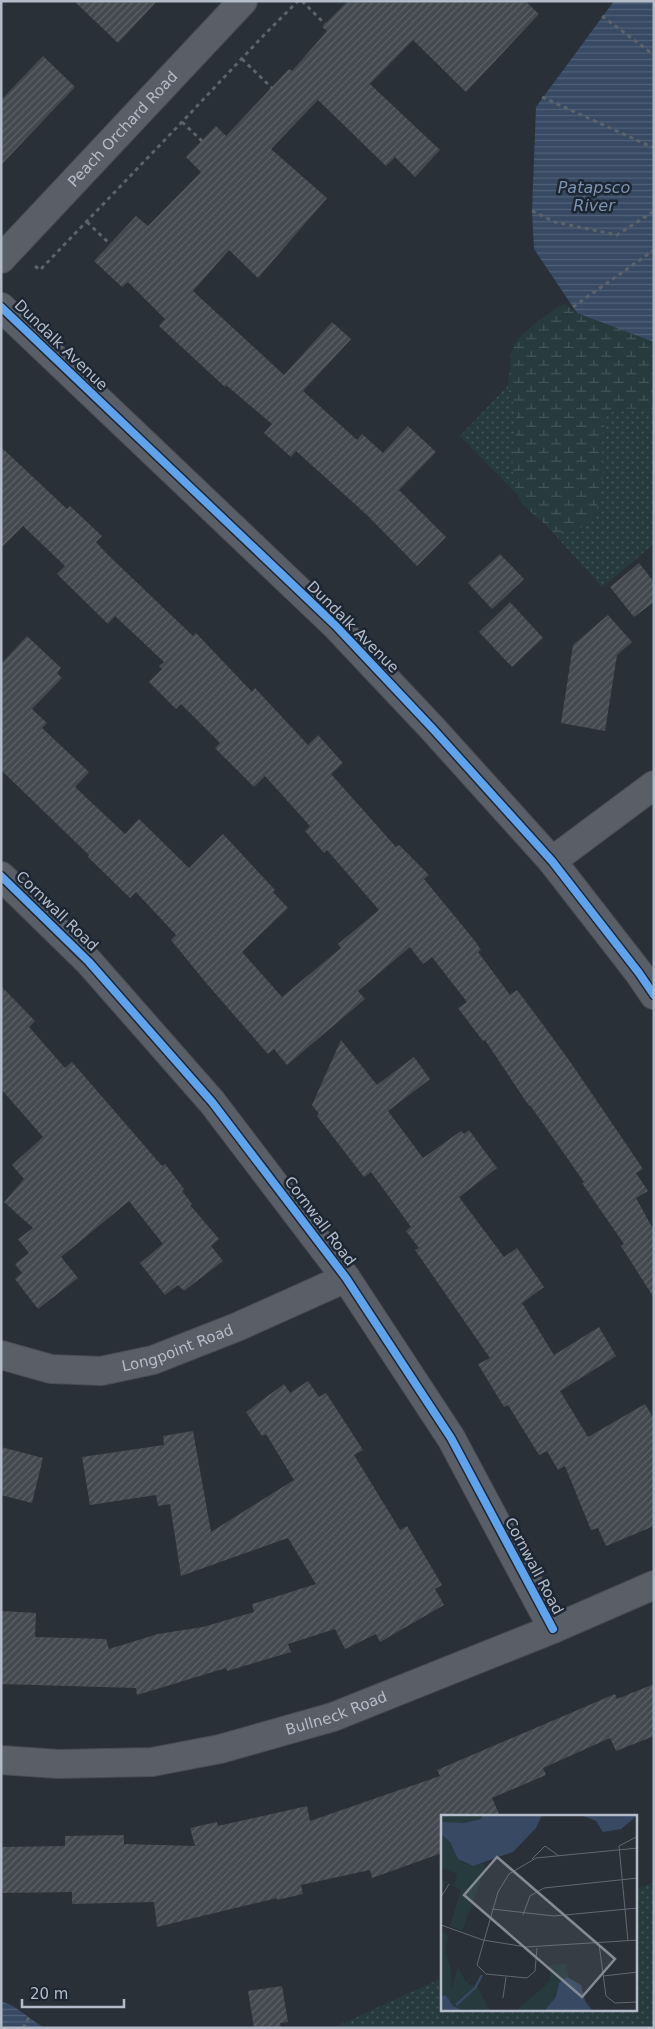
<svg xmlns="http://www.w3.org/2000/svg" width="655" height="2029" viewBox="0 0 655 2029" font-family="'DejaVu Sans',sans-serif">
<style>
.grass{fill:url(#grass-dots)}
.wetland{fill:url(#wetland-marsh)}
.water{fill:url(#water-rules)}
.building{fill:url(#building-hatch)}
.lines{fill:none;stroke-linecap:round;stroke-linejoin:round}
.minor-casing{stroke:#484c53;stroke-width:30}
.path{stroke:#5d636a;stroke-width:3;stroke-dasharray:4 4;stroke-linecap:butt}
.minor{stroke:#5a5e66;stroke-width:28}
.cycleway-casing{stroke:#1d2633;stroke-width:11}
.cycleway{stroke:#60a3ed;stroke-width:8}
.labels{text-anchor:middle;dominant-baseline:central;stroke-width:5;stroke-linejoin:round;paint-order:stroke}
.street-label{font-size:15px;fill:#b4bcc9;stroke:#1d2633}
.water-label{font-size:16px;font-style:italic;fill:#7c92b1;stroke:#1d2633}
.inset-river{fill:none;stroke:#384963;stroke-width:2.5}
.inset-road{fill:none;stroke:#616872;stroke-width:1}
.view{fill:#848b96;fill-opacity:0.15;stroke:#848b96;stroke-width:2.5}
.inset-edge{fill:none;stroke:#b4bcc9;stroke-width:2.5}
</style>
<defs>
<pattern id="grass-dots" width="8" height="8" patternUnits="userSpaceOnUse" patternTransform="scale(1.25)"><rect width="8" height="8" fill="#273a3e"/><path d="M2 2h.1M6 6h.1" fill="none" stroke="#445559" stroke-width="1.8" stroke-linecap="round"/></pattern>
<pattern id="wetland-marsh" width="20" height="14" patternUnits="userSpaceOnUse" patternTransform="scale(1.25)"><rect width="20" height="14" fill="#273a3e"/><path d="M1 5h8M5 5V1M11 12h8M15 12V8" fill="none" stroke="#445559"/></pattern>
<pattern id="water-rules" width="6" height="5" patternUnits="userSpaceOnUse" patternTransform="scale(1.25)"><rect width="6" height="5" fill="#384963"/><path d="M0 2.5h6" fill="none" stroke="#526178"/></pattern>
<pattern id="building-hatch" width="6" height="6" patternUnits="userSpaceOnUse" patternTransform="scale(1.25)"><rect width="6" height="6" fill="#444950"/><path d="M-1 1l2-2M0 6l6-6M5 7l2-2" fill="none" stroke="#5d6168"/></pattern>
</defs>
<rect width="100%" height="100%" fill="#2a3038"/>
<g class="grass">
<path d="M577,313L654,342V544L602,587L538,516L460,436Z"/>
<path d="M654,1882V2028H333L442,1978V2010H636V1889Z"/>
</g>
<path class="wetland" d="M565,304L577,313L654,342V410C636,410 621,404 607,416L602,436L603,475L596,513L582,527L572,532H554L535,516L522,503L516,492L512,467L518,417L508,389L511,353L516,341L533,325L559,306Z"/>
<g class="water">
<path d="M614,1H654V342L577,313L534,249L532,211L536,107Z"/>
<path d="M1,2001L13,2006L44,2028H1Z"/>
</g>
<g class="building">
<path d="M74,1H157L118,43Z"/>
<path d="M348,1H525L539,14L466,92L413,40L370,84L440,150L415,177L395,157L386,166L318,100L271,149L327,198L258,278L229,250L193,291L284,375L332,322L351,339L303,391L357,440L362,434L383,453L408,426L436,452L399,490L446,537L417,566L367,515L296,451L291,457L264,433L272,424L226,385L225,387L159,326L165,319L128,282L122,287L94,261L136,216L148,226L201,172L186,157L216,126L226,136L289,69L292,71L327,31L322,27Z"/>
<path d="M43,56L75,87L1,165V100Z"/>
<path d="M1,447L67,509L70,506L102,536L96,542L107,554L193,636L196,633L252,692L255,688L308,745L318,735L343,763L331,774L396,847L399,845L429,875L424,879L475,941L481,950L478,952L510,995L517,990L544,1026L571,1063L643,1169L636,1173L648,1191L636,1198L652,1227L654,1225V1298L621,1246L624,1244L582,1183L584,1182L530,1105L529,1106L485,1040L483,1041L458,1008L467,1002L432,957L423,964L410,947L358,991L365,999L287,1065L274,1049L268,1054L207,984L171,940L176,935L136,892L130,898L88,857L89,855L1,770V664L27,636L61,668L57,673L62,678L32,709L47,723L42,728L89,772L75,787L125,834L139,819L189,868L223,834L275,890L273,892L288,908L242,952L282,997L341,948L338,944L379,910L327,850L324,853L305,831L310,826L265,776L254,787L215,748L220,743L181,704L176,709L149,682L162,669L159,666L164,662L115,616L108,624L57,574L65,566L23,526L1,548Z"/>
<path d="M500,554L524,579L492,609L468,583Z"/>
<path d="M639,563L654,582V602L634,617L610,587Z"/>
<path d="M510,602L543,638L512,667L479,632Z"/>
<path d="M608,615L632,642L617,655L605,731L561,723L573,645Z"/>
<path d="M1,986L35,1021L29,1027L65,1068L72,1062L162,1166L165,1164L184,1189L182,1191L192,1204L190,1205L219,1239L211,1246L223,1261L184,1291L178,1285L165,1295L140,1263L163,1244L129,1201L61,1257L78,1278L38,1309L15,1279L22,1273L15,1264L29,1253L18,1239L33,1228L4,1202L24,1179L12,1165L43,1137L1,1089Z"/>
<path d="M341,1040L377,1085L414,1057L430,1079L388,1111L423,1158L461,1131L464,1134L469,1130L497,1168L459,1197L504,1257L517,1248L544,1287L522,1303L554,1355L599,1327L616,1356L560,1391L588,1437L645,1404L654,1419V1526L606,1546L598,1528L591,1530L565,1466L558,1470L547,1451L539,1455L508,1405L504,1407L478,1364L490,1358L415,1250L419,1248L406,1231L411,1227L371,1172L364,1177L317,1116L319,1114L312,1105Z"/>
<path d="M308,1381L319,1397L326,1393L363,1450L354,1455L400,1530L407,1526L442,1585L435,1589L444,1605L380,1642L376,1634L345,1649L335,1629L288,1644L291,1652L227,1671L226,1668L137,1695L136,1688L1,1684V1611L36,1613L35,1637L106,1639L109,1649L158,1634L203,1627L254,1612L252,1604L316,1584L288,1538L181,1576L170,1504L158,1506L156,1495L90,1505L82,1457L164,1445L163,1436L193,1431L211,1532L294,1480L266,1434L262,1436L246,1412L284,1384L290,1393Z"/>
<path d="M1,1447L43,1458L32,1503L1,1495Z"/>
<path d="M654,1684V1736L616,1751L610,1738L543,1768L546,1775L492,1798L500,1816H442V1853L372,1878L370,1870L301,1885L303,1894L277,1900V1898L157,1927L154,1902L72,1904V1892L1,1893V1847L65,1846V1836L124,1835V1844L195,1846L190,1828L217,1822L218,1826L307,1806L310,1821L440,1776L437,1770L512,1738L615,1694L617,1699Z"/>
<path d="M282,1986L288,2022L280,2023L281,2028H254L248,1991Z"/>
</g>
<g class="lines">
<defs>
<g id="minor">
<path id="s1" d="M1,259L243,1"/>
<path d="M1,307L335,625L433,729L552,861L639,973L654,995"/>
<path d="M552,861L654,785"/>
<path d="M1,876L89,962L212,1102L346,1278L451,1438L553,1629"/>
<path id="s2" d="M1,1355L51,1369L101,1371L153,1360L237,1327L346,1278"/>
<path id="s3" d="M1,1760L58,1764L152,1762L220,1749L333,1717L553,1629L654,1585"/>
</g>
</defs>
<use href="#minor" class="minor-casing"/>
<g class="path">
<path d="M302,1L325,24"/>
<path d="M602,16L654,55"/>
<path d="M242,59L272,88"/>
<path d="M542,97L654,148"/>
<path d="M182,122L202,141"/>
<path d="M532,211L555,222L617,235L654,211"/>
<path d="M87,222L110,244"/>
<path d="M35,266L40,270L182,122L264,35L298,1"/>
<path d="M573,307L654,250"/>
<path d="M23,2028L29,2017"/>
</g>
<use href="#minor" class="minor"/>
<defs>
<g id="cycleway">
<path d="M1,307L335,625L433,729L552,861L639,973L654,995"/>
<path d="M1,876L89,962L212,1102L346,1278L451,1438L553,1629"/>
</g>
</defs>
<use href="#cycleway" class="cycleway-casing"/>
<use href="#cycleway" class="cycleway"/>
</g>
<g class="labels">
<g class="street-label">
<text stroke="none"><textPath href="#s1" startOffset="178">Peach Orchard Road</textPath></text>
<text transform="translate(61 345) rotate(44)">Dundalk Avenue</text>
<text transform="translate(353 627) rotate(45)">Dundalk Avenue</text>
<text transform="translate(57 911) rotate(44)">Cornwall Road</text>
<text transform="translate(320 1221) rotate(53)">Cornwall Road</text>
<text stroke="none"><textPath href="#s2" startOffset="182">Longpoint Road</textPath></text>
<text transform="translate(534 1566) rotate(62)">Cornwall Road</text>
<text stroke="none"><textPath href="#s3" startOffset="342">Bullneck Road</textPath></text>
</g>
<g class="water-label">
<text x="594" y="187">Patapsco<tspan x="594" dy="18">River</tspan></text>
</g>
</g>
<g transform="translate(441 1815)">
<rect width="196" height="196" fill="#2a3038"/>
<path d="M0,0H41L40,4L13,9L0,7ZM0,19L5,21L22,48L32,51L43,48L44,54L21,116L9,111L20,75L5,67L0,76V64L13,70L16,59L3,53L0,56ZM125,149L126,162L121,165L103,196H75L109,166V150ZM17,152L25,167L37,157L26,169L36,171L49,196H24L7,185Z" fill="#273a3e"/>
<path d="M0,115L7,122L4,135L10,154V186L27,196L12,191L5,180L0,181ZM115,150L126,154L128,161L118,168L115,182L107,193L95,196L114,179L112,167L119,159Z" fill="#273a3e"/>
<path d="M41,0H101L95,13L72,37L32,51L17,44L9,27L0,19V7L22,8L40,4ZM140,0H197L180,14L162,17L155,6ZM126,162L140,170L144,186L152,196H103L115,182L118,168ZM5,180L12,191L24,196H0V181Z" fill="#384963"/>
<path class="inset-river" d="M15,190L34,173L41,160"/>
<path class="inset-road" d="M91,44L104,31L118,41M0,82L8,69M51,94L113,101L197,93M82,100L89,81L103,73L197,63M0,110L42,125L85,132L197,125M187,126L178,31L197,21M158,129L165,181L174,188L197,187M96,133L94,156L86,163L45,159L36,150L57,77L68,59L95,43L197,33M162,161L197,157M62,183L65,162"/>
<path class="view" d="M56,42L174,144L141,182L23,80Z"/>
<rect width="196" height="196" class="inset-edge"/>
</g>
<rect width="655" height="2029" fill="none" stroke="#b4bcc9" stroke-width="5"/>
<path d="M22 1999v8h102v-8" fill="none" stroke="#b4bcc9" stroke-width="2.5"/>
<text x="30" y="1999" font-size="15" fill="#b4bcc9" stroke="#1d2633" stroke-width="4" paint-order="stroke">20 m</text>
</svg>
